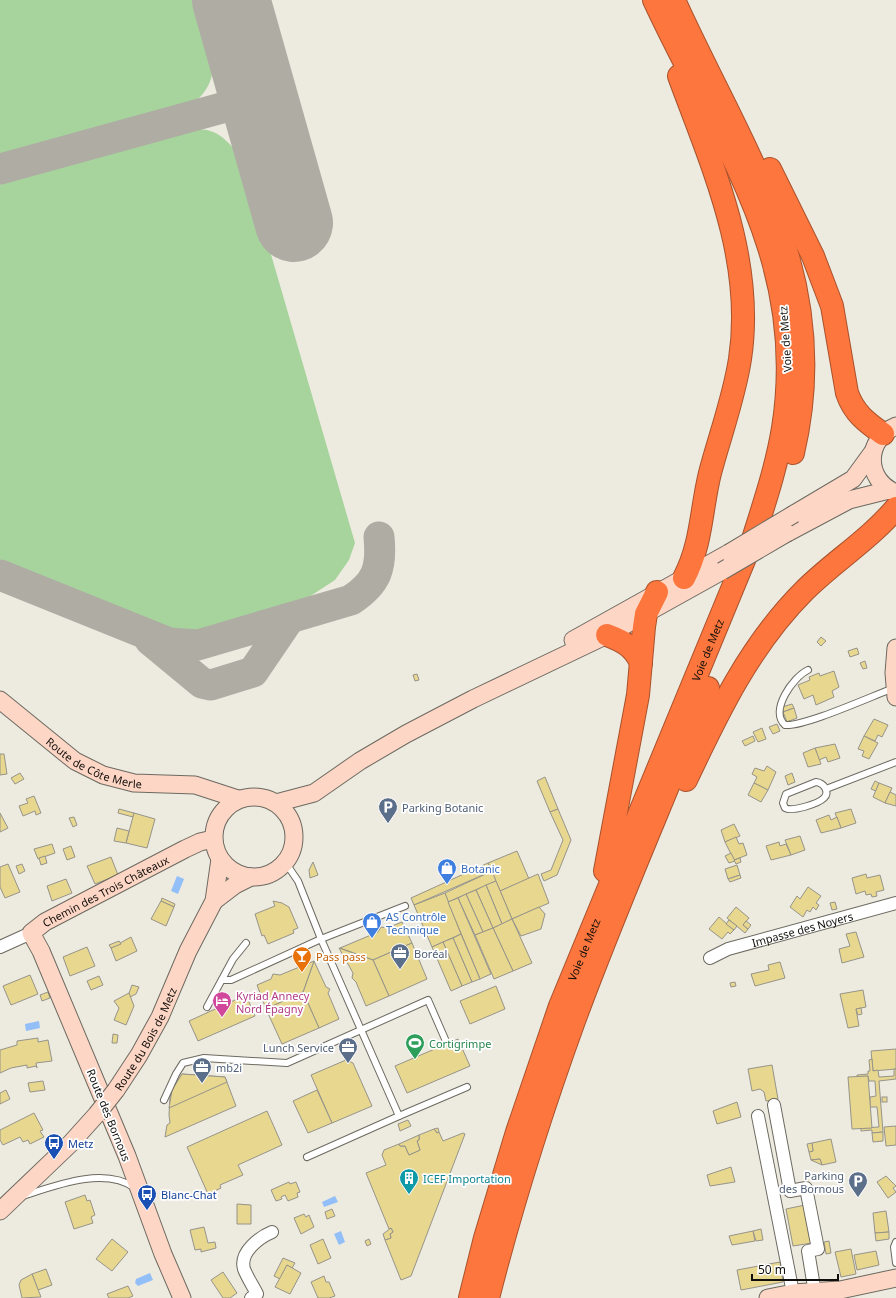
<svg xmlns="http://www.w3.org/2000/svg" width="896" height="1298" viewBox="0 0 896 1298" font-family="'Noto Sans',sans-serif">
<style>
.green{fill:#a7d49d}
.water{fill:#92bff8}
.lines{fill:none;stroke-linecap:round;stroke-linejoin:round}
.taxiway{stroke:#afaca4;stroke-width:31}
.runway{stroke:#afaca4;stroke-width:78}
.building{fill:#e8d78e;stroke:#96948a}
.lane-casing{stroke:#6c6a60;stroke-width:8}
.street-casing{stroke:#6c6a60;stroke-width:14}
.secondary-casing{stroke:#6c6a60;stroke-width:19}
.highway-casing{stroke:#a9522c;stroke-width:24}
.lane{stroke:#fff;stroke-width:6}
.street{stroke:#fff;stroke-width:12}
.secondary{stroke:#fed6c5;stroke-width:17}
.highway{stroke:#fc763e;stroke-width:22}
.secondary-bridge-casing{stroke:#6c6a60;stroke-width:19;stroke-linecap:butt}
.secondary-bridge{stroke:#fed6c5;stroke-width:17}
.labels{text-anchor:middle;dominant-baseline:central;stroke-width:3.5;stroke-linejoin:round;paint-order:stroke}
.street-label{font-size:11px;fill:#0f0e0a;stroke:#fff}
.service-label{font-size:11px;fill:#4e5e75;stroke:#fff;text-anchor:start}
.shop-label{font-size:11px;fill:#366cbe;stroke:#fff;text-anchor:start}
.food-label{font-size:11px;fill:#c56008;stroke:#fff;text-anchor:start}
.hotel-label{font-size:11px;fill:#b23c85;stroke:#fff;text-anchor:start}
.leisure-label{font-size:11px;fill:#27864d;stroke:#fff;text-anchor:start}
.transit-label{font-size:11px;fill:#164399;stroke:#fff;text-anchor:start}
.culture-label{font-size:11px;fill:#0d838f;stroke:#fff;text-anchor:start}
</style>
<rect width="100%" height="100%" fill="#edeae0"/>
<g class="green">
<path d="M0,0H201C210,35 228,79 192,104L0,154Z"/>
<path d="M188,129C194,130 201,129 207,130C225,134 236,151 245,165L355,543L349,560L335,580L309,597L213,628L198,630H174L153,624L0,560V183Z"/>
</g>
<g class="water">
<path d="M177,876L184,879L178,894L171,891Z"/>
<path d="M39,1021L40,1028L26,1031L25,1024Z"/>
<path d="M335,1196L338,1202L324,1207L322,1202Z"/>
<path d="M341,1231L345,1242L339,1245L334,1234Z"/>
<path d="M150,1273L153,1280L138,1286L135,1283L136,1279Z"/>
</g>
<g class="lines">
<g class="taxiway">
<path d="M229,106C241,98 250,89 251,73"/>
<path d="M0,169L229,106C247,107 257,113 266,128"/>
<path d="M0,575L169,643L198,645L351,600C377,583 382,568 379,537"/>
<path d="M150,640L202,683L211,685L253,672L289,619"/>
</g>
<path class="runway" d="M231,0L294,223"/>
</g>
<g class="building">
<path d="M821,637L826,641L821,646L817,642Z"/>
<path d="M857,648L859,654L850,657L848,651Z"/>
<path d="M865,661L867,668L863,669L860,663Z"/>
<path d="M834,671L839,687L832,691L834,697L816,705L813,695L804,699L798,685L810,680L809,677L819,673L820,676Z"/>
<path d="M417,674L419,680L415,681L413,675Z"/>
<path d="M792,704L794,708L783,712L782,707Z"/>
<path d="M794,708L797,718L787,722L783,712Z"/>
<path d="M874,719L888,725L882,737L878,735L875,741L864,736Z"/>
<path d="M777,724L780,731L773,734L769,727Z"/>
<path d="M762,728L766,739L758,742L753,732Z"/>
<path d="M753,736L755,741L745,746L742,741Z"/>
<path d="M864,736L878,743L869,759L862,756L864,751L858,749Z"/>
<path d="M835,744L840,758L828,762L826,757L819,760L815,748Z"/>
<path d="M815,748L821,764L808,767L803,753Z"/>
<path d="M0,754H4L7,774L0,775Z"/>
<path d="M767,766L776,772L768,790L754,783L757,777L752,774L755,768L764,771Z"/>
<path d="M20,773L24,779L15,784L11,778Z"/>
<path d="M792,773L795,782L788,785L785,776Z"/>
<path d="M545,777L558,809L550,812L537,781Z"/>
<path d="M875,781L879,783L876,791L871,789Z"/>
<path d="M754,783L768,790L761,802L748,795Z"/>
<path d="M879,783L892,788L885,803L873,797Z"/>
<path d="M890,792L896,795V806L885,803Z"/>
<path d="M34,796L41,813L36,815L35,811L23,816L19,806L28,803L26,799Z"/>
<path d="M119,809L134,813L133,817L118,813Z"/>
<path d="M558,809L571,840L557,875L544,881L541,874L551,870L563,840L550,812Z"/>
<path d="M851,809L856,823L841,828L835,813Z"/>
<path d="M0,813L8,828L0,832Z"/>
<path d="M134,813L155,819L147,848L126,843Z"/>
<path d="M829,815L831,820L837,817L841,828L821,833L816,820Z"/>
<path d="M74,817L77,825L73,827L69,818Z"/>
<path d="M734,824L740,836L725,842L721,830Z"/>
<path d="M117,828L129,831L126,843L114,841Z"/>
<path d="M800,836L805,850L791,855L785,840Z"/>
<path d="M736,837L739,844L743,843L747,855L734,860L725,842Z"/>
<path d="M779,842L780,846L786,844L791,855L771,860L766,846Z"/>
<path d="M52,844L55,853L38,859L34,849Z"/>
<path d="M71,846L75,857L67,860L63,849Z"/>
<path d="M517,851L529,879L500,891L488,863Z"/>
<path d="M731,853L735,861L729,863L725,856Z"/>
<path d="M45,856L47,863L41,865L39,858Z"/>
<path d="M111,857L118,875L95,884L87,866Z"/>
<path d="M740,858L741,862L736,864L734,860Z"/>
<path d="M313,862L318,875L310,878L309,870Z"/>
<path d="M488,863L492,871L414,905L411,898Z"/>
<path d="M8,864L20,892L5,898L0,887V867Z"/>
<path d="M22,864L25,871L19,874L16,866Z"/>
<path d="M737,865L740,875L728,879L725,869Z"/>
<path d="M492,871L496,881L448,902L445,893Z"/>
<path d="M538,874L549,903L512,919L500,891Z"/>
<path d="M866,874L867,878L880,875L884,890L876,892L877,896L872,897L871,894L866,895L865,891L856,894L852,878Z"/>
<path d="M740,875L741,878L730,882L728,879Z"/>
<path d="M66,879L72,893L52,901L47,886Z"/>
<path d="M496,881L512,919L502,924L486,885Z"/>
<path d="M486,885L502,924L493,928L476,890Z"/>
<path d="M808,887L821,896L816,903L819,905L816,910L813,907L810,912L807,910L803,917L790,907L797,896L800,899Z"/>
<path d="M476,890L493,928L483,932L466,894Z"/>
<path d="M445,893L461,934L432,947L414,905Z"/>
<path d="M466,894L483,932L475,935L458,898Z"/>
<path d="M162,898L175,904L174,907L161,901Z"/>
<path d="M458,898L491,974L480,979L448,902Z"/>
<path d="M161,901L174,907L166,926L151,919Z"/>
<path d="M273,901L282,903L289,907L298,928L293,930L294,933L268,944L264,935L262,936L255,914L275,906Z"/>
<path d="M835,902L837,909L832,910L830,903Z"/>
<path d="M539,907L545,914L541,929L521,936L512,919Z"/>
<path d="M736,907L749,918L743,925L748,929L745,933L727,918Z"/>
<path d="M719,917L734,930L730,934L728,932L722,939L709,929Z"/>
<path d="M512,919L532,963L513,971L493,928Z"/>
<path d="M729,920L737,926L734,930L726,924Z"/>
<path d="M746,921L751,925L748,929L743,925Z"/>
<path d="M402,922L412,943L373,960L340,948L378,932L381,927L387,928Z"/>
<path d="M493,928L513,971L494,979L475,935Z"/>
<path d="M856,932L864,957L842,963L839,949L850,946L846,934Z"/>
<path d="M461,934L480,979L472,982L453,938Z"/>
<path d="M131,937L137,951L116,961L111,948Z"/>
<path d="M453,938L472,982L462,986L443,942Z"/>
<path d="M119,941L121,944L111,948L109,945Z"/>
<path d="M443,942L462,986L451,991L432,947Z"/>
<path d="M412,943L427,979L389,996L373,960Z"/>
<path d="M87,947L95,966L70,976L63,957Z"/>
<path d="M339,948L373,960L389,996L366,1006L356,982L352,978L353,973Z"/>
<path d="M314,961L326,987L330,989L328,993L339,1019L319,1028L303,992Z"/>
<path d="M314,961L303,992L266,1009L257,985L271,979L273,974L280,975Z"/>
<path d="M780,962L785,978L755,986L751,974L769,970L768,965Z"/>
<path d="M30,975L38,994L11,1005L3,986Z"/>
<path d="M99,976L103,985L91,990L87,981Z"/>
<path d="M735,982L736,986L731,987L730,983Z"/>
<path d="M132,985L139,987L136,994L130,997L129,993Z"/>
<path d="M496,986L505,1009L470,1024L460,1001Z"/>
<path d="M863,990L866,1007L856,1009L859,1026L848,1028L840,994Z"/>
<path d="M48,992L50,998L42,1001L40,995Z"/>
<path d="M303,992L319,1028L282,1044L266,1009Z"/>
<path d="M129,993L134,1006L126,1025L114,1020L119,1008L114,1001Z"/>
<path d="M246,995L255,1016L198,1041L189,1021Z"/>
<path d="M861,1008L862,1014L858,1015L856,1009Z"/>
<path d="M113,1034L118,1035L117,1043H112Z"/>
<path d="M38,1038V1042L48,1040L52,1061L36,1063L37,1068L36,1066L27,1068V1065L11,1068L0,1073V1050L17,1045V1041Z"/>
<path d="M458,1039L470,1066L407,1093L395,1066Z"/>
<path d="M896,1049V1069L873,1071L871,1051Z"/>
<path d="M872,1059L873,1071L878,1070L879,1077L894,1076V1069H896V1079L879,1081L883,1132L872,1133V1130L861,1131V1128L879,1127L877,1107H870V1097L876,1096L875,1081H869L868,1076L857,1077V1075L868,1074V1071H870L869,1060Z"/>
<path d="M346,1060L353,1063L372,1106L332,1123L311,1075Z"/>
<path d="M772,1065L778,1099L766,1101L764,1092L760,1089L752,1091L748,1069Z"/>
<path d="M182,1074L225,1077L236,1106L165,1137L167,1125L170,1123L169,1115L170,1097L174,1086Z"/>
<path d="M182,1074L225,1077L227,1082L169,1108L172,1090Z"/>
<path d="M868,1076L872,1128L852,1129L848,1077Z"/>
<path d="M43,1081L45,1090L30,1092L28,1083Z"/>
<path d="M6,1090L10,1099L0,1104V1093Z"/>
<path d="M317,1090L332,1123L308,1133L293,1101Z"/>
<rect x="882" y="1097" width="5" height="5"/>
<path d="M737,1102L741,1117L717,1124L713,1111Z"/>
<path d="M267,1111L282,1145L238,1165L243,1175L220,1185L221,1188L208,1194L187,1147Z"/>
<path d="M34,1113L43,1130L40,1131L44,1137L30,1144L28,1140L23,1142L20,1137L3,1145L0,1140V1130Z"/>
<path d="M408,1120L411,1126L400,1131L398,1124Z"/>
<path d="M896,1126V1145L886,1146L884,1127Z"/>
<path d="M438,1128L439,1132L437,1133L434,1129Z"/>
<path d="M434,1129L437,1133L439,1132L443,1141L463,1133L465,1134L411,1276L401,1280L385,1240L391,1238L390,1234L393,1232L391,1228L389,1229L366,1173L386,1165L382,1155L384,1150L399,1144L400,1146H405L409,1155L420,1150L417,1141L419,1140V1135Z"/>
<path d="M883,1132V1141L873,1142L872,1133Z"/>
<path d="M419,1135V1140L417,1141L420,1150L409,1155L405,1146H400L399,1144Z"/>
<path d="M831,1139L836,1162L822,1165L820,1159L811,1160L809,1152L813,1151L812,1143Z"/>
<path d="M812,1143L813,1151L809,1152L807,1144Z"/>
<path d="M820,1159L822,1165L811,1160Z"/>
<path d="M731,1167L735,1182L710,1186L707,1175Z"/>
<path d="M886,1176L896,1186L893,1188L896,1192L888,1198L877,1182Z"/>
<path d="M289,1182L290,1184L296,1182L300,1192L297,1193L298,1197L288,1201L285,1195L281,1197L282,1199L276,1201L271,1190Z"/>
<path d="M85,1195L87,1201L90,1200L95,1215L91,1217L93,1223L74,1229L65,1202Z"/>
<path d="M237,1204L251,1205V1224H237Z"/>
<path d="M805,1205L812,1243L793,1246L786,1209Z"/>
<path d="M332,1209L335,1216L327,1219L325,1212Z"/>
<path d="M886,1211L889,1232L875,1233L873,1213Z"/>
<path d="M304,1214L306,1217L309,1215L314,1227L301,1234L294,1218Z"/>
<path d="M204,1227L208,1243L215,1242L216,1248L201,1252V1249L195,1250L190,1230Z"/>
<path d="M391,1228L393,1232L390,1234L391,1238L385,1240L383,1234Z"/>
<path d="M761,1229L763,1240L756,1241L753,1231Z"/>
<path d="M753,1231L755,1241L732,1245L729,1236Z"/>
<path d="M889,1232V1239L876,1241L875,1233Z"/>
<path d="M112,1239L128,1252L112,1271L96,1259Z"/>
<path d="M323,1239L331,1258L318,1264L310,1245Z"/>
<path d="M369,1239L371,1244L367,1246L365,1241Z"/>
<path d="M829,1241L831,1253L826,1254L824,1242Z"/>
<path d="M851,1249L856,1274L841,1277L835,1252Z"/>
<path d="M876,1251L879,1265L857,1270L854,1255Z"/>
<path d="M283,1258L295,1263L292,1268L287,1265L280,1279L274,1276Z"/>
<path d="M780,1262L783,1282L741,1290L737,1270Z"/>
<path d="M287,1265L301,1273L290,1294L275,1287Z"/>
<path d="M46,1269L52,1285L38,1290L32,1274Z"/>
<path d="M223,1272L237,1293L230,1298H223L211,1280Z"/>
<path d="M32,1274L41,1297L22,1298L19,1285L21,1280Z"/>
<path d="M324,1276L326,1282H329L335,1296L329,1298H318L311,1282Z"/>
<path d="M128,1286L133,1296L128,1298H109L107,1294Z"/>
</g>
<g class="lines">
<defs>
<g id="lane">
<path d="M808,670C793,677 769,711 785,725C804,727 872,696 894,688"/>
<path d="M816,782C824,783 830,792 824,798C818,804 792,812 785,808L783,803L786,794Z"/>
<path d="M826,789L896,762"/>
<path d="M285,862L298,881L321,939L399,1116L307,1157"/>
<path d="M222,980H231L321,939L405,906"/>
<path d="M207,1007L233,959L246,943"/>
<path d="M164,1100L176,1074L183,1063L204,1058L287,1063L428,1000L445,1039"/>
<path d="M399,1116L467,1087"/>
<path d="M23,1196C54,1186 104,1166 135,1188"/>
<path d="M896,1242L894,1247L896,1263"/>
</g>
<g id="street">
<path d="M0,947L31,933"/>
<path id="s1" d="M710,958L728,949L896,903"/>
<path d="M774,1105L790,1191L806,1188L818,1249L808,1251L815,1293"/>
<path d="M758,1116L793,1293"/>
<path d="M251,1298L257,1294C253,1286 247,1277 244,1269C239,1252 260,1237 272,1232"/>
</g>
<g id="secondary">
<path d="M896,493C864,480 865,439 896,426"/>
<path d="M794,514L853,479L872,453"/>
<path d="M787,533L849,500L889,490"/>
<path d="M573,640L729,553"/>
<path d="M896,648L894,673L896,697"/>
<path id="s2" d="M0,700L75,761L103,775L134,783L195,785L238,799"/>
<circle cx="254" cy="837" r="40"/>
<path d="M276,803L314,793L360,761L406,734L473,699L607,635L722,571"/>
<path d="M214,901L235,885L251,877"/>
<path id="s3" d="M116,1090L139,1055L160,1017L188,951L214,901L220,859"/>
<path d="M0,1211L70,1144L97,1114"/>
<path id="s4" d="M182,1298L163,1254L127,1156L41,951L31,933L45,922L185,849L200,842L213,839"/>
<path d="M768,1298L793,1293L840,1290L896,1278"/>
</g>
<g id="highway">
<path d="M674,0C743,153 835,275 793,453"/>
<path d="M679,76C713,168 755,260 740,359C734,398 720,435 710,473C701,509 702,544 684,578"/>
<path d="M770,169L813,256L832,306L847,393C854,413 866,422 883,434"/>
<path d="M607,635C623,641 634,647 641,663"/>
<path d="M686,780C718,712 750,645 804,591C833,562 869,540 896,508"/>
<path d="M605,871L638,695L644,627L646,614L657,592"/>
<path id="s5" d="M470,1298L485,1238L517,1132L560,1006L754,536C765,501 777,465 783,428C810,259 721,145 654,0"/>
<path d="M488,1298C512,1204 541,1112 574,1021C615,909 664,799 708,688"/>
</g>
</defs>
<use href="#lane" class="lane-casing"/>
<use href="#street" class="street-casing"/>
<use href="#secondary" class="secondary-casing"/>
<use href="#highway" class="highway-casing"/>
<use href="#lane" class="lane"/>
<use href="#street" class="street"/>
<use href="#secondary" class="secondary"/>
<use href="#highway" class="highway"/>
<defs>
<g id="secondary-bridge">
<path d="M729,553L794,514"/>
<path d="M722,571L787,533"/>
<path d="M97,1114L116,1090"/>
</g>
</defs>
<use href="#secondary-bridge" class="secondary-bridge-casing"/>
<use href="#secondary-bridge" class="secondary-bridge"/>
</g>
<defs>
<symbol id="parking-pin" viewBox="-11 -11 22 30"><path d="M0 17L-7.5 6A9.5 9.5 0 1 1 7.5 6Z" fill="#5c6f8a" stroke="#fff"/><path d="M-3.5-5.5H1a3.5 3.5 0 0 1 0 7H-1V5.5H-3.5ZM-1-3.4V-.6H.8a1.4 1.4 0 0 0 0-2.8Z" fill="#fff"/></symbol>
<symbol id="shop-pin" viewBox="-11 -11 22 30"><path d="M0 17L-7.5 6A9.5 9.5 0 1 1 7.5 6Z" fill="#3f7fe0" stroke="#fff"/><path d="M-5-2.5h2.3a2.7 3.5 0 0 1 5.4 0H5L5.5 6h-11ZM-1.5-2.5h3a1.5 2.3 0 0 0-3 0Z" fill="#fff"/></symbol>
<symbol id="office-pin" viewBox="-11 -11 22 30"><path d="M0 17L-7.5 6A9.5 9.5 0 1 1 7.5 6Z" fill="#5c6f8a" stroke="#fff"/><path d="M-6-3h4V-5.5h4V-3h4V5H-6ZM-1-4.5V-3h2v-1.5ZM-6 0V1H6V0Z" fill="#fff"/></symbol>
<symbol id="bar-pin" viewBox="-11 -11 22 30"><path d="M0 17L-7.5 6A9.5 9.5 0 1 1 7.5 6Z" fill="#e8710a" stroke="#fff"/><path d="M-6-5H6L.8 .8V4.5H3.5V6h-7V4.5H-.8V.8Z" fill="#fff"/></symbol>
<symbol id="hotel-pin" viewBox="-11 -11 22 30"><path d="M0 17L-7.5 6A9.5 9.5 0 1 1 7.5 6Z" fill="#d1479c" stroke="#fff"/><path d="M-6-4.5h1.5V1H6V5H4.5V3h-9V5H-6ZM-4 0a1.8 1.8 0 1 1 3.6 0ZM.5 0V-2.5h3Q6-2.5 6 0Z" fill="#fff"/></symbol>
<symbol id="stadium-pin" viewBox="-11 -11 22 30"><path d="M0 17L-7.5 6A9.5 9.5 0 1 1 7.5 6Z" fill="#2e9e5b" stroke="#fff"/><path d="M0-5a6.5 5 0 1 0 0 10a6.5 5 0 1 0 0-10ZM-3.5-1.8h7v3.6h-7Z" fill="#fff"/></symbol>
<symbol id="bus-pin" viewBox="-11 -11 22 30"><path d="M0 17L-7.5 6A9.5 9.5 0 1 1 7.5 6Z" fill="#1a4fb4" stroke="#fff"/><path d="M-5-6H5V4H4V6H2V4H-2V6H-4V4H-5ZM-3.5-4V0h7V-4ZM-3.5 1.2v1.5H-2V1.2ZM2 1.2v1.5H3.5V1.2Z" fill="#fff"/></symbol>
<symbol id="building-pin" viewBox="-11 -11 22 30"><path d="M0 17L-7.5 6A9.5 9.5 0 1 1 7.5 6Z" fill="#0f9aa8" stroke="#fff"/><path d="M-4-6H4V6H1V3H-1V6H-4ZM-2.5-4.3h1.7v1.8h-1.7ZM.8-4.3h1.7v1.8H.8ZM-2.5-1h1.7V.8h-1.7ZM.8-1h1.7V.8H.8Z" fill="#fff"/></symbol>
</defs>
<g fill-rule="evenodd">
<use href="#parking-pin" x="377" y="796" width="22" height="30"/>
<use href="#shop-pin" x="436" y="857" width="22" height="30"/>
<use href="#shop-pin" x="361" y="911" width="22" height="30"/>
<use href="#office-pin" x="389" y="942" width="22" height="30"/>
<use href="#bar-pin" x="291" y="945" width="22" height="30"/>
<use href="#hotel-pin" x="211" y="990" width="22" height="30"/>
<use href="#stadium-pin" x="404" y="1032" width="22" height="30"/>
<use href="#office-pin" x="337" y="1036" width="22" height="30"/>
<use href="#office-pin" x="191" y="1056" width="22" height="30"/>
<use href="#bus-pin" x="43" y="1132" width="22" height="30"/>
<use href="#building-pin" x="398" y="1167" width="22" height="30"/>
<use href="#parking-pin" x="847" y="1170" width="22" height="30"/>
<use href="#bus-pin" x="136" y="1183" width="22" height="30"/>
</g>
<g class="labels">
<g class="street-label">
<text transform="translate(785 339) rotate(-94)">Voie de Metz</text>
<text stroke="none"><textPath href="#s5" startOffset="691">Voie de Metz</textPath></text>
<text stroke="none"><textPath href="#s2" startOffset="115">Route de Côte Merle</textPath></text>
<text stroke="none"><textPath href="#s4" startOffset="481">Chemin des Trois Châteaux</textPath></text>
<text stroke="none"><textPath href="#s1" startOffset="97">Impasse des Noyers</textPath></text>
<text stroke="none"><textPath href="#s5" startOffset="367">Voie de Metz</textPath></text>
<text stroke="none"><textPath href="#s3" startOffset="59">Route du Bois de Metz</textPath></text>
<text transform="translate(109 1115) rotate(68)">Route des Bornous</text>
</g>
<g class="service-label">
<text x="402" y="807">Parking Botanic</text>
<text x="414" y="953">Boréal</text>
<text x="334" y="1047" text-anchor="end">Lunch Service</text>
<text x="216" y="1067">mb2i</text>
<text x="844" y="1175" text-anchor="end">Parking<tspan x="844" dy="13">des Bornous</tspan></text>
</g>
<g class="shop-label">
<text x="461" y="868">Botanic</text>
<text x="386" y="916">AS Contrôle<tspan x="386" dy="13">Technique</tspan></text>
</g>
<g class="food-label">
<text x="316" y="956">Pass pass</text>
</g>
<g class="hotel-label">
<text x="236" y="995">Kyriad Annecy<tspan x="236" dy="13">Nord Épagny</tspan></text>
</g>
<g class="leisure-label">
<text x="429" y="1043">Cortigrimpe</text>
</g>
<g class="transit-label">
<text x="68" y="1143">Metz</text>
<text x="161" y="1194">Blanc-Chat</text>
</g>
<g class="culture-label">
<text x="423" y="1178">ICEF Importation</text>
</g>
</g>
<path d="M752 1274v6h86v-6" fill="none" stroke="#0f0e0a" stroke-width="2"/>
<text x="758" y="1274" font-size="12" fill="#0f0e0a" stroke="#ffffff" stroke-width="3" paint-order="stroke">50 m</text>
</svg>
